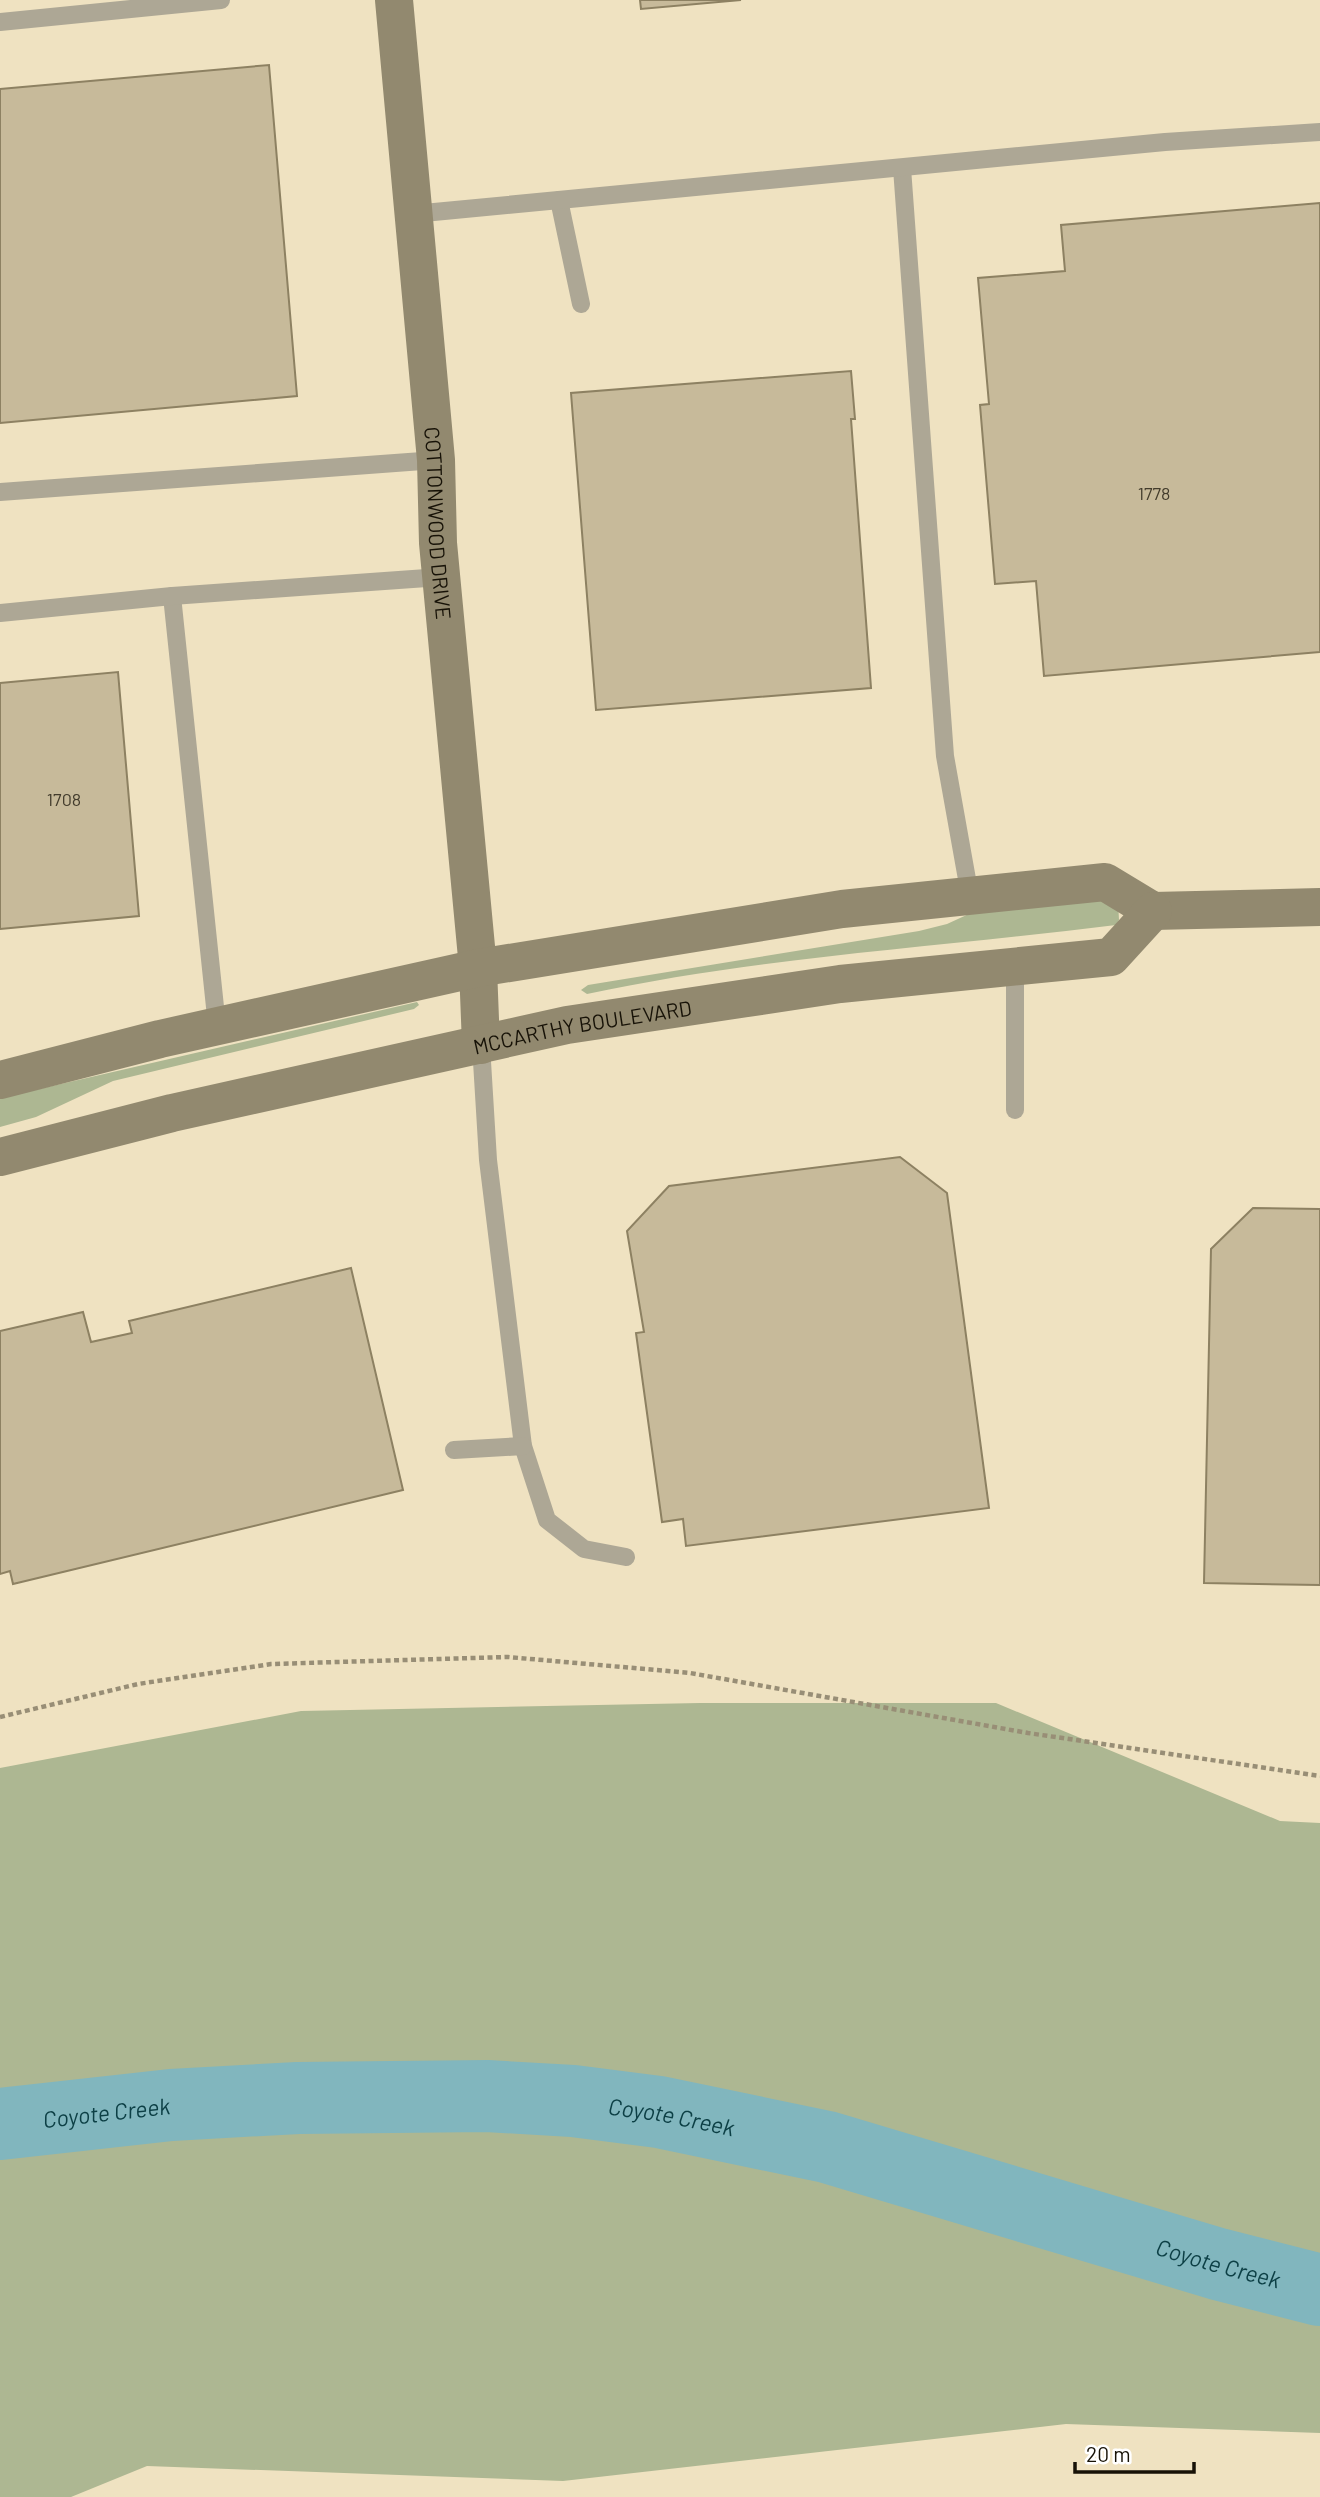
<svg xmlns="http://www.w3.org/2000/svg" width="1320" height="2497" viewBox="0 0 1320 2497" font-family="Barlow,sans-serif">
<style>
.green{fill:#adb792}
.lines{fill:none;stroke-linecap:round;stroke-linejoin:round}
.river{stroke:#81b6be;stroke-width:72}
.building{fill:#c7ba9a;stroke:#8d8162;stroke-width:2}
.path{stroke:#988e76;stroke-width:4.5;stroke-dasharray:5 3.5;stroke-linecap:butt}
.lane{stroke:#ada795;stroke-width:18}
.secondary{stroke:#92896f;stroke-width:38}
.labels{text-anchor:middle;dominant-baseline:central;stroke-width:6;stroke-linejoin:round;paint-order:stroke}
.number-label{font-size:18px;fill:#433c2c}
.street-label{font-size:21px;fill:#171207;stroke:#fff}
.water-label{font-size:23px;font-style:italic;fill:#0c3f45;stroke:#fff}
</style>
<rect width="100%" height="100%" fill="#efe2c1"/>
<g class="green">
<path d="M1048,901H1118L1119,920L1116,925C939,947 761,957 587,994L581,990L588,985L919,931L947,924L971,913Z"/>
<path d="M417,1002L419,1005L414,1009L113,1081L36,1117L0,1127V1098Z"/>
<path d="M700,1703H996L1280,1821L1320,1823V2433L1066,2424L563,2481L147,2466L71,2497H0V1768L301,1711Z"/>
</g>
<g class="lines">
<path class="river" id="s1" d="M0,2124L171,2105L298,2098L487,2096L573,2101L659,2112L827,2147L1218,2264L1320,2290"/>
</g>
<g class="building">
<path d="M640,0H741L641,9Z"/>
<path d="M269,65L297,396L0,423V89Z"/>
<path d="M1320,203V652L1044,676L1036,581L995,584L980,405L989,404L978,278L1065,271L1061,225Z"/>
<path d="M851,371L855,419H851L871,688L596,710L571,393Z"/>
<path d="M118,672L139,916L0,929V683Z"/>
<path d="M900,1157L947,1193L989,1508L686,1546L683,1519L662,1522L636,1333L644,1332L627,1231L669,1186Z"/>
<path d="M1253,1208L1320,1209V1585L1204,1583L1211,1249Z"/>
<path d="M351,1268L403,1490L13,1584L10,1571L0,1574V1331L83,1312L91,1342L132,1333L129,1321Z"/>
</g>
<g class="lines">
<path class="path" d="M0,1717L138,1684L271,1664L508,1657L690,1673L1028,1733L1320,1776"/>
<g class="lane">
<path d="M0,22L221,0"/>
<path d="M902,168L945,756L970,896"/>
<path d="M559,200L581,304"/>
<path d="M413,214L1165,142L1320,132"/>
<path d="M0,492L436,460"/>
<path d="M172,596L217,1026"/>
<path d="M0,613L172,596L441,577"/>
<path d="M1015,967V1110"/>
<path d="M481,1045L488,1160L523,1446L547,1520L584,1549L626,1557"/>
<path d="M454,1450L523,1446"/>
</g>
<g class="secondary">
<path id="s2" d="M394,0L436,460L438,543L478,968L481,1045"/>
<path d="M0,1080L160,1039L478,968L842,909L1105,882L1153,911L1320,907"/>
<path id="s3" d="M0,1157L172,1113L567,1025L840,984L1111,957L1153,911"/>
</g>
</g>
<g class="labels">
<g class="number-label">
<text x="1154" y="493">1778</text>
<text x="64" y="799">1708</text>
</g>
<g class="street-label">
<text stroke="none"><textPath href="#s2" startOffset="525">COTTONWOOD DRIVE</textPath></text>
<text stroke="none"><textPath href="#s3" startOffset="597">MCCARTHY BOULEVARD</textPath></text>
</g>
<g class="water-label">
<text stroke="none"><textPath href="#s1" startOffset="107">Coyote Creek</textPath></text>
<text stroke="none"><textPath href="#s1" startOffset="674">Coyote Creek</textPath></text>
<text stroke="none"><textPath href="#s1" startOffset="1241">Coyote Creek</textPath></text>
</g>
</g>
<path d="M1075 2462v10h119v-10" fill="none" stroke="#171207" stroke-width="3.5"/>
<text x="1086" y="2462" font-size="21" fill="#171207" stroke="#ffffff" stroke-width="5" paint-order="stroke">20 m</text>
</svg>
